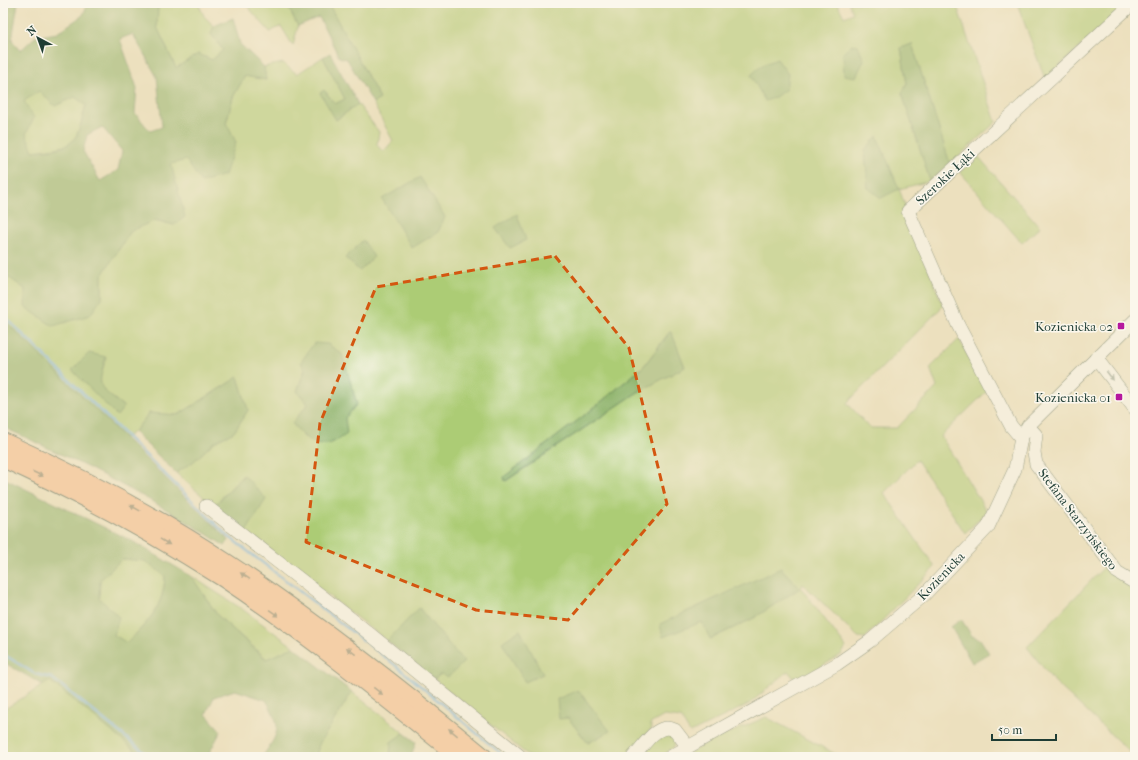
<svg xmlns="http://www.w3.org/2000/svg" width="1138" height="760" viewBox="0 0 1138 760" font-family="'IM FELL French Canon',serif">
<style>
.green{fill:#accc74;stroke:#668454;fill-rule:evenodd}
.forest{fill:#89b066;stroke:#54764d;fill-rule:evenodd}
.lines{fill:none;stroke-linecap:round;stroke-linejoin:round}
.stream{stroke:#73b4e7;stroke-width:2.5}
.minor-casing{stroke:#3e5549;stroke-width:14}
.highway-casing{stroke:#3e5549;stroke-width:20}
.minor{stroke:#fff;stroke-width:13}
.highway{stroke:#fcba8d;stroke-width:18}
.oneway{fill:#8f9e9a}
.oneway2{fill:#82755c}
.marked{fill:none;stroke:#d45610;stroke-width:3;stroke-dasharray:8 5;stroke-linejoin:round}
.poi-dot{fill:#b5179e;stroke:#fbf7ec;stroke-width:1.5}
.labels{text-anchor:middle;dominant-baseline:central;stroke-width:3;stroke-linejoin:round;paint-order:stroke}
.street-label{font-size:13px;fill:#1f3d34;stroke:#fbf7ec}
.poi-label{font-size:13px;fill:#1f3d34;stroke:#fbf7ec;text-anchor:end}
</style>
<rect width="100%" height="100%" fill="#fbf7ec"/>
<filter id="ink" filterUnits="userSpaceOnUse"><feTurbulence type="fractalNoise" baseFrequency=".025" numOctaves="2"/><feDisplacementMap in="SourceGraphic" scale="8" xChannelSelector="R" yChannelSelector="G"/><feConvolveMatrix kernelMatrix="1 2 1 2 8 2 1 2 1" color-interpolation-filters="sRGB"/></filter>
<filter id="wash" filterUnits="userSpaceOnUse"><feTurbulence type="fractalNoise" baseFrequency=".012" numOctaves="4" result="noise"/><feDisplacementMap in="SourceGraphic" scale="16" xChannelSelector="R" yChannelSelector="G"/><feGaussianBlur stdDeviation="0.9" result="paint"/><feColorMatrix in="noise" values="0 0 0 0 0 0 0 0 0 0 0 0 0 0 0 0 0 1.4 0 .05"/><feComposite in="paint" operator="in"/></filter>
<g filter="url(#wash)">
<rect width="100%" height="100%" fill="#ece0be"/>
<g class="green">
<path d="M156,3H198L204,16L214,26L211,34L223,50L212,60L198,54L176,68L157,27L158,5Z"/>
<path d="M238,3H286L298,26L293,46L281,26L270,32L248,7Z"/>
<path d="M328,3H837L844,17L853,13L849,3H956L996,122L950,164L912,44L901,48L907,84L902,93L930,181L899,189L943,306L847,403L870,428H897L937,387L930,368L959,339L987,391L941,436L987,512L965,533L917,460L884,493L935,567L865,638L858,637L803,584L801,588L846,647L841,655L796,681L788,671L749,704L690,733L681,718L664,716L650,724L652,728L626,757H530L434,679L441,674L420,608L387,641L246,532L243,475L214,506L176,473L193,462L214,442L234,432L248,410L238,377L178,415L149,413L134,432L125,438L3,319V273L25,289L102,298V275L131,231L155,220L174,225L170,164L235,142L226,123L233,97L245,76L266,80L264,67L283,63L297,74L323,57L345,99L335,104L324,90L336,120L358,104L379,132L377,145L383,152L393,141L373,103L380,99ZM877,137L899,189L868,188L865,150ZM670,331L685,367L638,392L506,481L504,477L590,411L643,367ZM106,357L100,379L102,389L124,407L72,370ZM305,369L321,445L304,437L292,423L308,404L297,391ZM800,588L754,618L711,639L702,622ZM568,718L609,731L588,743Z"/>
<path d="M1017,3H1128L1045,79Z"/>
<path d="M39,90L75,97L86,105C74,148 77,145 33,151L26,134L24,101Z"/>
<path d="M977,155L1040,227L1022,243L960,172Z"/>
<path d="M122,559L145,560L165,575C164,608 148,621 127,643L114,635L99,598L100,580Z"/>
<path d="M1108,563L1135,586V757L1053,680L1027,647Z"/>
<path d="M191,576L242,609L294,647L267,659L218,616Z"/>
<path d="M50,681L143,757H3V710Z"/>
<path d="M352,692L404,733L391,742L390,757H316L319,744Z"/>
<path d="M766,717L841,757H683L704,744Z"/>
<path d="M667,732L675,740L674,747C660,759 654,757 637,757L657,734Z"/>
</g>
<g class="forest">
<path d="M3,3H18L12,40L20,51L35,37L57,33L83,15L88,3H156L158,5L157,27L176,68L198,54L212,60L223,50L211,34L214,26L233,18L240,44L264,67L266,80L245,76L233,97L226,123L236,142L225,175L201,182L186,160L171,164L185,217L174,225L155,220L131,231L102,275V298L90,315L53,326L25,307V289L3,273ZM133,34L157,77L162,127L150,131L135,113L137,88L120,39ZM39,91L55,106L75,97L86,105C76,145 75,148 33,151L26,134L34,118L24,101ZM102,127L122,151L118,170L100,181L83,151L87,135Z"/>
<path d="M286,3H328L380,99L373,103L347,59L339,57L319,17L298,26Z"/>
<path d="M853,44L858,45L864,60L856,77L844,75L843,53Z"/>
<path d="M912,44L950,164L930,181L902,93L907,84L901,48Z"/>
<path d="M330,53L358,104L336,120L320,93L324,90L335,104L345,99L323,57Z"/>
<path d="M777,59L788,74L786,89L774,98L765,101L751,75L762,65Z"/>
<path d="M877,136L899,189L881,198L868,188L865,150Z"/>
<path d="M420,177L445,217L438,232L412,248L382,199Z"/>
<path d="M517,214L526,240L510,248L495,228Z"/>
<path d="M363,240L374,257L360,271L345,258Z"/>
<path d="M3,319L229,540L225,546C155,499 79,462 3,427Z"/>
<path d="M671,331L685,367L638,392L505,481L504,477L590,411L643,367Z"/>
<path d="M314,343L328,344L342,354L357,404L345,418L347,434C321,452 311,446 292,423L308,404L297,391L305,370L301,362Z"/>
<path d="M89,353L106,357C96,390 99,386 124,407L117,416L72,370Z"/>
<path d="M238,377L248,410L234,432L214,442L193,462L176,473L134,432L149,413L178,415Z"/>
<path d="M244,475L266,499L246,532L214,506Z"/>
<path d="M3,478L132,541L191,576L218,616L266,659L294,647L352,692L319,744L316,757H262C280,732 282,727 266,700L235,690L214,697L206,714L221,731L207,757H161L154,753L143,757L50,681L43,685L3,662ZM122,559L145,561L165,576C164,607 148,622 127,643L114,635L119,617L99,598L100,580Z"/>
<path d="M781,568L800,588L754,618L710,639L702,622L663,637L660,624Z"/>
<path d="M419,608L464,662L448,677L441,674L434,679L387,641Z"/>
<path d="M961,619L972,636L980,639L989,653L972,663L951,627Z"/>
<path d="M520,630L543,674L525,682L502,642Z"/>
<path d="M578,690L610,731L588,743L568,718L559,719L557,699Z"/>
<path d="M404,733L416,742L411,757H390L391,742Z"/>
</g>
<g class="lines">
<g class="stream">
<path d="M3,315L228,536L399,668L505,757"/>
<path d="M3,654L35,674L52,678L150,757"/>
</g>
</g>
</g>
<g filter="url(#ink)">
<g class="lines">
<defs>
<g id="minor">
<path d="M1096,358L1135,409"/>
<path d="M1028,426L1036,435L1034,452L1036,464L1117,572L1135,583"/>
<path d="M1021,438L1011,426L958,325L908,211L1133,3"/>
<path d="M206,506L355,622L521,757"/>
<path d="M633,757C644,746 657,721 675,730L688,747"/>
<path d="M670,757L837,664L870,641L924,595L988,527L1015,469L1021,438L1028,426L1135,320"/>
</g>
<g id="highway">
<path d="M3,442C81,477 157,517 228,564C317,623 401,689 483,757"/>
<path d="M3,458C79,492 153,533 224,578C306,632 383,695 460,757"/>
</g>
</defs>
<use href="#minor" class="minor-casing"/>
<use href="#highway" class="highway-casing"/>
<use href="#minor" class="minor"/>
<use href="#highway" class="highway"/>
</g>
<defs><path id="oneway-solid" d="M-6-.8H1V-3.2L6.5 0L1 3.2V.8H-6Z"/></defs>
<use class="oneway" href="#oneway-solid" transform="translate(1110 376) rotate(53)"/>
<g class="oneway2">
<use href="#oneway-solid" transform="translate(38 474) rotate(25)"/>
<use href="#oneway-solid" transform="translate(135 508) rotate(-151)"/>
<use href="#oneway-solid" transform="translate(165 542) rotate(31)"/>
<use href="#oneway-solid" transform="translate(245 576) rotate(-146)"/>
<use href="#oneway-solid" transform="translate(274 613) rotate(35)"/>
<use href="#oneway-solid" transform="translate(351 651) rotate(-142)"/>
<use href="#oneway-solid" transform="translate(378 691) rotate(38)"/>
<use href="#oneway-solid" transform="translate(453 732) rotate(-141)"/>
</g>
</g>
<path d="M0 0H1138V760H0ZM555,256L629,348L667,504L568,620L476,610L306,542L320,423L376,287Z" fill="#ece0be" fill-opacity=".55" fill-rule="evenodd"/>
<path class="marked" d="M555,256L629,348L667,504L568,620L476,610L306,542L320,423L376,287Z"/>
<g class="poi-dot">
<rect x="1117" y="322" width="8" height="8" rx="2"/>
<rect x="1115" y="393" width="8" height="8" rx="2"/>
</g>
<g class="labels">
<g class="street-label">
<text transform="translate(945 177) rotate(-43)">Szerokie Łąki</text>
<text transform="translate(1078 519) rotate(53)">Stefana Starzyńskiego</text>
<text transform="translate(941 576) rotate(-46)">Kozienicka</text>
</g>
<g class="poi-label">
<text x="1113" y="326">Kozienicka 02</text>
<text x="1111" y="397">Kozienicka 01</text>
</g>
</g>
<rect width="1138" height="760" fill="none" stroke="#fbf7ec" stroke-width="16"/>
<g transform="translate(38 38) rotate(319)" stroke="#fbf7ec" stroke-width="3" paint-order="stroke">
<path d="M0-3L7 15L0 10L-7 15Z" fill="#1f3d34"/>
<text y="-6" font-size="11" font-weight="bold" text-anchor="middle" fill="#1f3d34">N</text>
</g>
<path d="M992 734v6h64v-6" fill="none" stroke="#1f3d34" stroke-width="2"/>
<text x="998" y="734" font-size="12" fill="#1f3d34" stroke="#fbf7ec" stroke-width="3" paint-order="stroke">50 m</text>
</svg>
